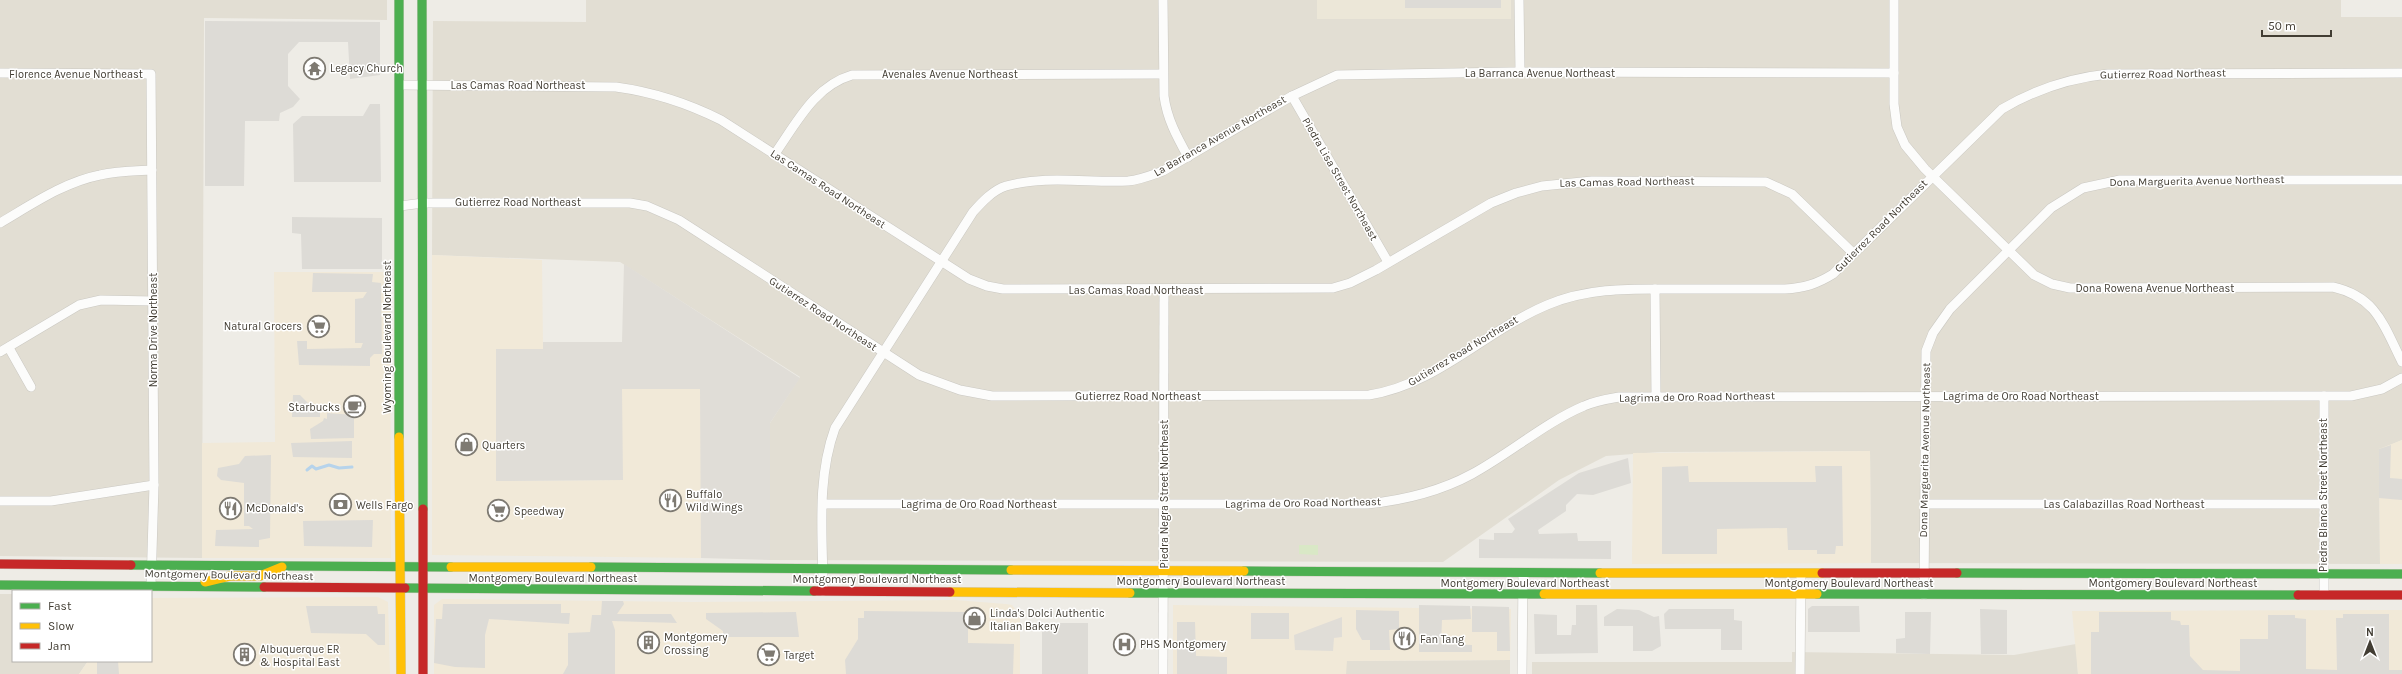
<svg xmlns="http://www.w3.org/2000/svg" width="2402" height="674" viewBox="0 0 2402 674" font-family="Karla,sans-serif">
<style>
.residential{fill:#e2ded3}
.commercial{fill:#f1e9d8}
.industrial{fill:#e0ddd7}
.education{fill:#ece7d8}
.green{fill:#d9e8c6}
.parking{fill:#dddbd6}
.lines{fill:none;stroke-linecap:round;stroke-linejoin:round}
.stream{stroke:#b6d3eb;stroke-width:3}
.street-casing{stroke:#cac8c2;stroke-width:10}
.fast-casing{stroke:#ccc9bd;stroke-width:10}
.slow-casing{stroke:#ccc9bd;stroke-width:10}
.jam-casing{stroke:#ccc9bd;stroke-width:10}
.street{stroke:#fcfcfb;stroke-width:9}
.fast{stroke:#4caf50;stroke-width:9}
.slow{stroke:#ffc107;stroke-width:9}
.jam{stroke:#c62828;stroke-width:9}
.labels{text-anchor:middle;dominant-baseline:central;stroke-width:3;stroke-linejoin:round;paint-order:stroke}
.poi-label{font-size:11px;fill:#423d33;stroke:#fff;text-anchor:start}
.street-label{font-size:11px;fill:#423d33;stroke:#fff}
</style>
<rect width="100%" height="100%" fill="#eeece6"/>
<g class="residential">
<path d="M0,0H387V20L204,18L202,558L0,556Z"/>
<path d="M586,0H1317V18L1511,19V0H2341V17H2402V440L2379,450L2380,564L1871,563L1870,451L1660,452L1606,456L1559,480L1443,562L770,560V423L800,377L620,262L432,255L433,21L586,22Z"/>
<path d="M0,594H13V661H88L79,674H0Z"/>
<path d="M2076,644L2078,674H1532V662H1792V652L2014,655Z"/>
<path d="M1510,660V674H1346V661Z"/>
</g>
<g class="commercial">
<path d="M432,255L542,260L543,349H497V481L622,480V389H701V558L432,555Z"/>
<path d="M274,272H390L391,558H202V443L275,442Z"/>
<path d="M2402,440V564H2380L2379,449Z"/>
<path d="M1870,451L1871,563L1632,564L1633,453Z"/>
<path d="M378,597L388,602L390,674H79L88,661H151V598Z"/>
<path d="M442,599L692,602L955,600L1006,604L1012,605L1020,615V674H434V605Z"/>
<path d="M1173,605L1511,609L1510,660L1347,661L1346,674H1173Z"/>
<path d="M2402,610V674H2078L2072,611Z"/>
</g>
<g class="industrial">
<path d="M624,264L800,378L770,423V560L701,558L700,389H622L623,480L496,481V349H543V342H622Z"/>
<path d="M1342,617V637L1334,638L1333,651L1295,650L1294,635Z"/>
</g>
<rect class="education" x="1317" y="0" width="194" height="19"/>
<path class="green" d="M1299,545H1318V555L1299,554Z"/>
<g class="parking">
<rect x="1405" y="0" width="96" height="8"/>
<path d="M205,21L380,22V75L350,79L348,42H299L288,54V86L300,99L293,107L280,113L279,121H245L244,186H205Z"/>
<path d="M370,104H380L381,182H294L293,124L302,116H363Z"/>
<path d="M292,217L382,218V269H302L301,234L292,233Z"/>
<path d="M313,273L373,274L372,282L381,283L382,354H374L370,358V366L299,365L297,341H307V349L361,348L363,343H355V299L363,298L367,292H312Z"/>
<path d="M293,395H300L311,406H320V417H292Z"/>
<path d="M327,413L354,415V438L311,439L310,429L323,421L324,418L327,419Z"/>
<path d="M352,441V458L293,457L291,443Z"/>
<path d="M2391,445L2390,478L2402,479V500L2379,498V449Z"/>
<path d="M271,455L270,538L259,540V547L215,546L216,530L253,529L249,526H244V483L221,480L217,476L218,468L239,464L245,456Z"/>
<path d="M1628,458L1631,483L1593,495L1577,494L1566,505V511L1538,530L1539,534L1577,533L1578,541H1611V559L1479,558V539L1494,540V533H1512L1515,529L1508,519L1579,473Z"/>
<path d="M1688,466L1689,482H1816L1815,466H1842L1843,546H1836L1835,554H1817V550H1788L1787,528L1717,529V554H1662V467Z"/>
<path d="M373,520L372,547L304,546L303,521Z"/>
<path d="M602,601H623L624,604L617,614H671L677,623L612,621L615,630V674H563L568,665V633L590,632L592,615H601Z"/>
<path d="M443,604H561V613H570L569,624L489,619L485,635V668L455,667L434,663L436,619H442Z"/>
<path d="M1419,605L1470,606L1471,619L1442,620L1441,644L1472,645V652H1419Z"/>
<path d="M1576,605H1597L1598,653L1535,654L1534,614L1557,615V635H1571L1572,625H1576Z"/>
<path d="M306,606H377L378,614H385V645H378L366,634L311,633Z"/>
<path d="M1472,606L1509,607L1510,651H1497V632H1472Z"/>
<path d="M1812,606H1859L1860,632H1808V609Z"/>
<path d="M1617,609L1639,610L1654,617L1659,616L1661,646L1652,651H1633V626H1604V617Z"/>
<path d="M1669,609H1734V620L1742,621V650H1721V629H1665L1664,614Z"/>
<path d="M1980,609L2007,610V654H1981Z"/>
<path d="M1356,610L1399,611V629L1389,630L1390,650H1370V640H1362L1356,629Z"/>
<path d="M864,611L968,612V643L1014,644L1013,674H846L845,660L858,639V618H864Z"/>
<path d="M796,612L799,637H723V631L706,619V613Z"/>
<path d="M1905,612H1931L1930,654L1896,653V639L1905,638Z"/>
<path d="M2099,612H2171V620L2180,621L2181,625H2189L2190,656L2203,670L2240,671V639H2268V615H2295V618L2306,619V669L2337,670L2336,618H2343V614H2389V670H2402V674H2091V632H2099Z"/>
<rect x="1251" y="613" width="38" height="26"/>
<path d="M1177,622H1195L1196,656L1227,657V674H1177Z"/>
<rect x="1042" y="623" width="46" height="51"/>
<path d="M97,661H118L119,674H97Z"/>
</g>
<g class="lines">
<path class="stream" d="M307,470L312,466L316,469L329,465L339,468L352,467"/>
<defs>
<g id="street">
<path d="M1163,0L1164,96C1167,119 1177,137 1188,157"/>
<path d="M1519,0L1520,72"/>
<path d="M1894,0V104L1897,127L1905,145L1925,169L2034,275L2052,284L2070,288L2333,287C2377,297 2384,326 2402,362"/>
<path d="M0,73L151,74L154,485L151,586"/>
<path d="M400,85L616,87C653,92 687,103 721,120L969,279L987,286L1003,289L1333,288L1350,283L1376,270L1491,203L1516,193L1542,186L1592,181L1766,182L1792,194L1853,253"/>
<path d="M1292,96L1388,262"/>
<path d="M774,155C796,124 814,86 852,75L1163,74"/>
<path d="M400,206L423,203H630L647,206L679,220L919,375L960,390L992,396L1369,395C1436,385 1485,331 1547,305C1589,287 1633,289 1678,289C1714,289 1749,289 1785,289C1804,288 1817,284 1833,274L2002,109C2036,89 2069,78 2108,74L2402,73"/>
<path d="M0,223C31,205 64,182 100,175C117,171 135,171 152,170"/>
<path d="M1655,289L1656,396"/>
<path d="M9,348L31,387"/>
<path d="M0,352L79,305L101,300L153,301"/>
<path d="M0,501H51L154,485"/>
<path d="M823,504H1367C1405,500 1439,492 1472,474C1509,454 1546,422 1584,406C1595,401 1607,399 1619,397L2351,396L2382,389L2402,378"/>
<path d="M1924,504H2323"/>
<path d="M823,591C823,537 816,480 835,428L973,212C982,202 993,190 1006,186C1045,175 1089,183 1128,181C1140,180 1152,175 1163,171L1292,96L1337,75L1511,72L1894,73"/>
<path d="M2324,594V396"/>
<path d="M1924,595L1926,351L1933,333L1950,309L2051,208L2083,188L2120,180H2402"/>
<path d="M1163,674L1164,290"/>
<path d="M1522,674L1523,573"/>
<path d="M1800,674L1801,574"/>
</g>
<g id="fast">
<path d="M422,0L423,509"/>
<path d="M399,437V0"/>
<path d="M131,565L451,567"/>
<path d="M591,567L1011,570"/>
<path d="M1244,571L1600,573"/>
<path d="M1957,573L2402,574"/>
<path d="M0,585L264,587"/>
<path d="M405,588L814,591"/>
<path d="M1130,593L1544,594"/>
<path d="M1817,594L2298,595"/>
</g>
<g id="slow">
<path d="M399,437L401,674"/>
<path d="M451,567H591"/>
<path d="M1011,570L1244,571"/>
<path d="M1600,573H1822"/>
<path d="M205,582L230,576H260L282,567"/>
<path d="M950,592L1130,593"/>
<path d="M1544,594H1817"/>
</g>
<g id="jam">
<path d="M423,509V674"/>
<path d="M0,564L131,565"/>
<path d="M1822,573H1957"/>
<path d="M264,587L405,588"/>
<path d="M814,591L950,592"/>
<path d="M2298,595H2402"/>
</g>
</defs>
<use href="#street" class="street-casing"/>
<use href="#fast" class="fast-casing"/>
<use href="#slow" class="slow-casing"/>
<use href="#jam" class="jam-casing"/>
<use href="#street" class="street"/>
<use href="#fast" class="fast"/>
<use href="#slow" class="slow"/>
<use href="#jam" class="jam"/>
</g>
<defs>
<symbol id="temple-ring" viewBox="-11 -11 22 22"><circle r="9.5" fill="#fff" stroke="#7e7a72" stroke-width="1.5"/><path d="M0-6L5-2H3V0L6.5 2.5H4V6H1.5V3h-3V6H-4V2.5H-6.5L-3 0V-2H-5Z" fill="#7e7a72"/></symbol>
<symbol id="supermarket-ring" viewBox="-11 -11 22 22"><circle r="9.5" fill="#fff" stroke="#7e7a72" stroke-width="1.5"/><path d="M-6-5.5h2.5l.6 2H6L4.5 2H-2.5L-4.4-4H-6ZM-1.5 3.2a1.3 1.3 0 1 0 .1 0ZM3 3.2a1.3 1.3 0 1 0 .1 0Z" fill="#7e7a72"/></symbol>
<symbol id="cafe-ring" viewBox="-11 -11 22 22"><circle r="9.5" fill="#fff" stroke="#7e7a72" stroke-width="1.5"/><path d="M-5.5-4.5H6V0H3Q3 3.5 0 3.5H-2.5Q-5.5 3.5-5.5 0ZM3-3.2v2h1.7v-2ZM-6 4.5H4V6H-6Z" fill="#7e7a72"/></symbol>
<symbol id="shop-ring" viewBox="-11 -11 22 22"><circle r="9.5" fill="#fff" stroke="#7e7a72" stroke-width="1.5"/><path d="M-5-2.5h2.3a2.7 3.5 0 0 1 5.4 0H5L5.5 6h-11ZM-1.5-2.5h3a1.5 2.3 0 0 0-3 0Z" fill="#7e7a72"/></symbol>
<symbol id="restaurant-ring" viewBox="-11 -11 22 22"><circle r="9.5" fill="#fff" stroke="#7e7a72" stroke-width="1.5"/><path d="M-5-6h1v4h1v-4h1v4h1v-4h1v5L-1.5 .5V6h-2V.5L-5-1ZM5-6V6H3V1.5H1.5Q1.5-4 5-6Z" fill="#7e7a72"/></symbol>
<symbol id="bank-ring" viewBox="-11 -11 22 22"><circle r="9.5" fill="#fff" stroke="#7e7a72" stroke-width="1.5"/><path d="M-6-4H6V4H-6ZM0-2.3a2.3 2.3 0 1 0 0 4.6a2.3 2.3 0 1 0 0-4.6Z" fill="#7e7a72"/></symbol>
<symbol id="building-ring" viewBox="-11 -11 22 22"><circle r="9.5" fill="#fff" stroke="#7e7a72" stroke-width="1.5"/><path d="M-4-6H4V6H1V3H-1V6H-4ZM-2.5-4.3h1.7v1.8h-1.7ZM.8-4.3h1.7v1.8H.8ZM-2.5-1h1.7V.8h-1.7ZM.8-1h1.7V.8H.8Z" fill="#7e7a72"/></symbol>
<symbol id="hospital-ring" viewBox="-11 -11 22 22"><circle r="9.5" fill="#fff" stroke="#7e7a72" stroke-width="1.5"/><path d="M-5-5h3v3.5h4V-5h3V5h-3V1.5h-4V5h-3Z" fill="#7e7a72"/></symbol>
</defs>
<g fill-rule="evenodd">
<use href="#temple-ring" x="302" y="56" width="25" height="25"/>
<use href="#supermarket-ring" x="306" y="314" width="25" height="25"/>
<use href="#cafe-ring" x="342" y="394" width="25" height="25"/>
<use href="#shop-ring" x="454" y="432" width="25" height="25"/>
<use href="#restaurant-ring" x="658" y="488" width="25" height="25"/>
<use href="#bank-ring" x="328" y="492" width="25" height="25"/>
<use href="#restaurant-ring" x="218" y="496" width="25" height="25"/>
<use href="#supermarket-ring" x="486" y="498" width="25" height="25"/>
<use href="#shop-ring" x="962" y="606" width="25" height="25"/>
<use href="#restaurant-ring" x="1392" y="626" width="25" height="25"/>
<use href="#building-ring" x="636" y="630" width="25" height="25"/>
<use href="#hospital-ring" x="1112" y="632" width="25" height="25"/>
<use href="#building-ring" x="232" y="642" width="25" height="25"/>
<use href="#supermarket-ring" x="756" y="642" width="25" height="25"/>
</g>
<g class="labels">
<g class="poi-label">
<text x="330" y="68">Legacy Church</text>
<text x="302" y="326" text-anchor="end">Natural Grocers</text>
<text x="340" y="407" text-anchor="end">Starbucks</text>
<text x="482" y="445">Quarters</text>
<text x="686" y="494">Buffalo<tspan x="686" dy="13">Wild Wings</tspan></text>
<text x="356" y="505">Wells Fargo</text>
<text x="246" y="508">McDonald's</text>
<text x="514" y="511">Speedway</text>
<text x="990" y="613">Linda's Dolci Authentic<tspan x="990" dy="13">Italian Bakery</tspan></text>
<text x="664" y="637">Montgomery<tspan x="664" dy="13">Crossing</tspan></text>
<text x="1420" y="639">Fan Tang</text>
<text x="1140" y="644">PHS Montgomery</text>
<text x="260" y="649">Albuquerque ER<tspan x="260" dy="13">&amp; Hospital East</tspan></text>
<text x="784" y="655">Target</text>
</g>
<g class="street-label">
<text x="1540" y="73">La Barranca Avenue Northeast</text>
<text x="76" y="74">Florence Avenue Northeast</text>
<text x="950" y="74">Avenales Avenue Northeast</text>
<text transform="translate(2163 74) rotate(-1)">Gutierrez Road Northeast</text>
<text x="518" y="85">Las Camas Road Northeast</text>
<text transform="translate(1220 136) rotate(-30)">La Barranca Avenue Northeast</text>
<text transform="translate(1340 179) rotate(60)">Piedra Lisa Street Northeast</text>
<text transform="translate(2197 181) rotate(-1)">Dona Marguerita Avenue Northeast</text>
<text transform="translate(1627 182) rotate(-1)">Las Camas Road Northeast</text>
<text transform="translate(828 189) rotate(33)">Las Camas Road Northeast</text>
<text x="518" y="202">Gutierrez Road Northeast</text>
<text transform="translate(1881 226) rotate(-45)">Gutierrez Road Northeast</text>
<text x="2155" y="288">Dona Rowena Avenue Northeast</text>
<text x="1136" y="290">Las Camas Road Northeast</text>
<text transform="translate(823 314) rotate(33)">Gutierrez Road Northeast</text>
<text transform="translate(153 330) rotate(-90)">Norma Drive Northeast</text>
<text transform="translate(387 337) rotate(-90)">Wyoming Boulevard Northeast</text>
<text transform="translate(1463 351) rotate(-31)">Gutierrez Road Northeast</text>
<text x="1138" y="396">Gutierrez Road Northeast</text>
<text x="2021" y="396">Lagrima de Oro Road Northeast</text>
<text transform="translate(1697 397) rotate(-1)">Lagrima de Oro Road Northeast</text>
<text transform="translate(1925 450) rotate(-89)">Dona Marguerita Avenue Northeast</text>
<text transform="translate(1164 494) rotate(-90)">Piedra Negra Street Northeast</text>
<text transform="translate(2323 495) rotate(-90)">Piedra Blanca Street Northeast</text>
<text transform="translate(1303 503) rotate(-1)">Lagrima de Oro Road Northeast</text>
<text x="979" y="504">Lagrima de Oro Road Northeast</text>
<text x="2124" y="504">Las Calabazillas Road Northeast</text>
<text transform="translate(229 575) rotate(1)">Montgomery Boulevard Northeast</text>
<text x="553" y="578">Montgomery Boulevard Northeast</text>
<text x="877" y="579">Montgomery Boulevard Northeast</text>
<text x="1201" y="581">Montgomery Boulevard Northeast</text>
<text x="1525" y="583">Montgomery Boulevard Northeast</text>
<text x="1849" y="583">Montgomery Boulevard Northeast</text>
<text x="2173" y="583">Montgomery Boulevard Northeast</text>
</g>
</g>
<rect x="12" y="590" width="140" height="72" fill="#ffffff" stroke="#b3b1ad"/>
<rect x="20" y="603" width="20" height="6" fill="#4caf50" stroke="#b3b1ad"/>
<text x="48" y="610" font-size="12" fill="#423d33">Fast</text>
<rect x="20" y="623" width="20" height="6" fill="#ffc107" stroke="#b3b1ad"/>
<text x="48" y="630" font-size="12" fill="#423d33">Slow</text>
<rect x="20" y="643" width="20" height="6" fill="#c62828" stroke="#b3b1ad"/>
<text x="48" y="650" font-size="12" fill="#423d33">Jam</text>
<g transform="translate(2370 642)" stroke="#ffffff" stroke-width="3" paint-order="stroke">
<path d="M0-3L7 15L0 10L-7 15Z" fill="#423d33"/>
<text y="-6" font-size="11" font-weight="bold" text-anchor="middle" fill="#423d33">N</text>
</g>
<path d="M2262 30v6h69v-6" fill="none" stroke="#423d33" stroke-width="2"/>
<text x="2268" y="30" font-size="12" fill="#423d33" stroke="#ffffff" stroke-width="3" paint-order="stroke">50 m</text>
</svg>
